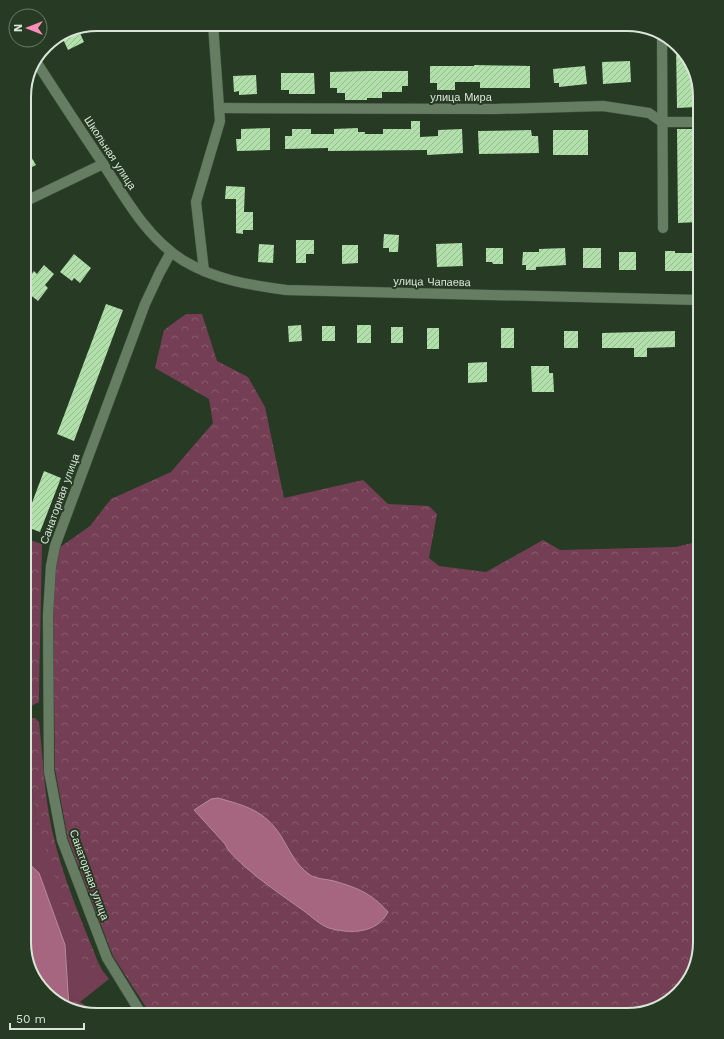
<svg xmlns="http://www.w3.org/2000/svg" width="724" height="1039" viewBox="0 0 724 1039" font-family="'Work Sans',sans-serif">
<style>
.grass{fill:#743f54}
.forest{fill:url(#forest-crowns)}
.water{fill:#a6667f;stroke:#b58c99}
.building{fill:url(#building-hatch)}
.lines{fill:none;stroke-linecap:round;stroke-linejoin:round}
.minor-casing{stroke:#435441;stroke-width:11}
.minor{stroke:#667d63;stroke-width:10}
.labels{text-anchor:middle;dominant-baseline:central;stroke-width:4;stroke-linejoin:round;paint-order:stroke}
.street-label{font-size:11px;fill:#d9e6d7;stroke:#263a24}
.rim{fill:none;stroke:#d9e6d7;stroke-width:2}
</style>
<defs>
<pattern id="forest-crowns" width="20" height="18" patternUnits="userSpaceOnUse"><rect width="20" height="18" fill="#743f54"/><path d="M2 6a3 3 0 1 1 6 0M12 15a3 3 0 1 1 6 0" fill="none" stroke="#875b6c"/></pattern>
<pattern id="building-hatch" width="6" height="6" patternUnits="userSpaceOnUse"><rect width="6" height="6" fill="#b1e0ab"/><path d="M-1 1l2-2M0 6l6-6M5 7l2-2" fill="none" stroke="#95b990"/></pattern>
</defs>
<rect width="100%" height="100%" fill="#263a24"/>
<path class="grass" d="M24,706L29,718L25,734L37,825L94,968L98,962L102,970L109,979L80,1002L68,994L65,945L24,859Z"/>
<g class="forest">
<path d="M186,314H202L217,361L248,377L265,407L284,498L363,480L388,504L429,506L437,514L429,558L439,566L486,572L543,540L560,550L676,547L700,541V942L690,979L663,1005L627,1015H151L113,956L68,839L55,769L53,617L56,550L90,526L111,499L171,472L213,423L209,399L155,368L164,330Z"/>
<path d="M24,538L42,544L39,693V702L31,706L26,707L24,706Z"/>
<path d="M29,718H35L39,722C43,758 44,794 52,830C62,876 81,919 98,962L94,968L85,966L65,911L47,852L37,825L25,734Z"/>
<path d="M68,994L100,1015H93L69,1008Z"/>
</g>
<g class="water">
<path d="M218,798C246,806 264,810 281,836C290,851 295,864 310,875C316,879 326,879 334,881C358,888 371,893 388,912C377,934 349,934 329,928C320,925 311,916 304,911C283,896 262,882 243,865C236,858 229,853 225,844L194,810L211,799Z"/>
<path d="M24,859L39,873L65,945L69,1008L60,1005L34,978L24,942Z"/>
</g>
<g class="building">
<path d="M79,31L84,42L68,50L62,37Z"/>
<path d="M676,47L690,61L697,85V107L677,108Z"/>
<path d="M630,61L631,82L603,84L602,62Z"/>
<path d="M474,65L530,66V88H480V82H455V90H437V83H430V66H474Z"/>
<path d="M585,66L587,84L559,87V83H554L553,69Z"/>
<path d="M370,71H408V86H402V92H382V98H367V100H345V93H337V88H330V72Z"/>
<path d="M281,73H314L315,94H289V90H281Z"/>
<path d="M256,75L257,94L239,95V91L234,92L233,76Z"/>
<path d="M411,121H420V137L438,136V130L462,129L463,153L427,155V150L328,151V148L285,149V136H292V129H311V134H334V129L358,128V132H365V134H383V129H411Z"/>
<path d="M270,128V150L237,151L236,139H241V129Z"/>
<path d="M677,129H697L699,222L678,223Z"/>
<path d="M531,130L532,136H538L539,153L479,154L478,131Z"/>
<rect x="553" y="130" width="35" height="25"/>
<path d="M30,155L36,165L24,171V158Z"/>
<path d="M226,186L245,187L244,212H253V230H243V234L236,233V199H225Z"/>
<path d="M384,234L399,235L398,252H389V248H383Z"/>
<path d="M296,240H314V254H306V263H296Z"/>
<path d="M462,243L463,266L437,267L436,244Z"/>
<path d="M259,244L274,245L273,263L258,262Z"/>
<path d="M342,245H358V263L342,264Z"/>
<path d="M486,248H503V264H493L492,262H486Z"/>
<path d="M565,248L566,265L536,267V270H526V265H522L523,252H539V249Z"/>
<rect x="583" y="248" width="18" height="20"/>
<path d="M665,251H675V253H694V271H665Z"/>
<rect x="619" y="252" width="17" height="18"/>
<path d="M74,254L91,268L80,283L74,278L72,281L60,272Z"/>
<path d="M44,265L54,274L45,285L48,288L38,301L24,290V283L34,271L37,274Z"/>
<path d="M106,304L123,310L74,441L57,434Z"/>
<path d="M301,325L302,341L289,342L288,326Z"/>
<rect x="357" y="325" width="14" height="18"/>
<rect x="322" y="326" width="13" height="15"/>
<rect x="391" y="327" width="12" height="16"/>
<rect x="427" y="328" width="12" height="21"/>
<rect x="501" y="328" width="13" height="20"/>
<rect x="564" y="331" width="14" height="17"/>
<path d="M675,331V347L647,348V357H634V348H602V333Z"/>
<path d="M487,362V382L468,383V363Z"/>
<path d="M531,366H549V373H553L554,392H532Z"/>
<path d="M44,471L61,478L40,532L24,526V524Z"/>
</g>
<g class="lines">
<defs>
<g id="minor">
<path d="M662,34L663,228"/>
<path d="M35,60C57,94 79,128 102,162C125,198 147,238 184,261C216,280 250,285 286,290L700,300"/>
<path d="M219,108L495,109L603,106L649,113L662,122H700"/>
<path d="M24,202L103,164"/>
<path d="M204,271L196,202L220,121L213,24"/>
<path d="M142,1015L107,958L62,840L49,771L48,615L51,566L55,546L145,304L160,272L171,252"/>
</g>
</defs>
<use href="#minor" class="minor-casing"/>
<use href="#minor" class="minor"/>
</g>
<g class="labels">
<g class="street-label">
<text x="461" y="97">улица Мира</text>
<text transform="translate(110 153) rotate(57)">Школьная улица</text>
<text transform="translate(432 282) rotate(1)">улица Чапаева</text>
<text transform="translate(60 499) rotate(-70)">Санаторная улица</text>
<text transform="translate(89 875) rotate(70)">Санаторная улица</text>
</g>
</g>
<path d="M0 0H724V1039H0ZM97 31H627A66 66 0 0 1 693 97V942A66 66 0 0 1 627 1008H97A66 66 0 0 1 31 942V97A66 66 0 0 1 97 31Z" fill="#263a24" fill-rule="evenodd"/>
<path class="rim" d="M97 31H627A66 66 0 0 1 693 97V942A66 66 0 0 1 627 1008H97A66 66 0 0 1 31 942V97A66 66 0 0 1 97 31Z"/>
<g transform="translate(28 28) rotate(270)"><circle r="19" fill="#263a24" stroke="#6e7f6c"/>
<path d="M0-3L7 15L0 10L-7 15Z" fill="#fe8ebb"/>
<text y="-6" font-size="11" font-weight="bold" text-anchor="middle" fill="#d9e6d7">N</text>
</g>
<path d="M10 1023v6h74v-6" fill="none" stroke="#d9e6d7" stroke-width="2"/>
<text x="16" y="1023" font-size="12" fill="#d9e6d7" stroke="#263a24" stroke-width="3" paint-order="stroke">50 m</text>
</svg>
